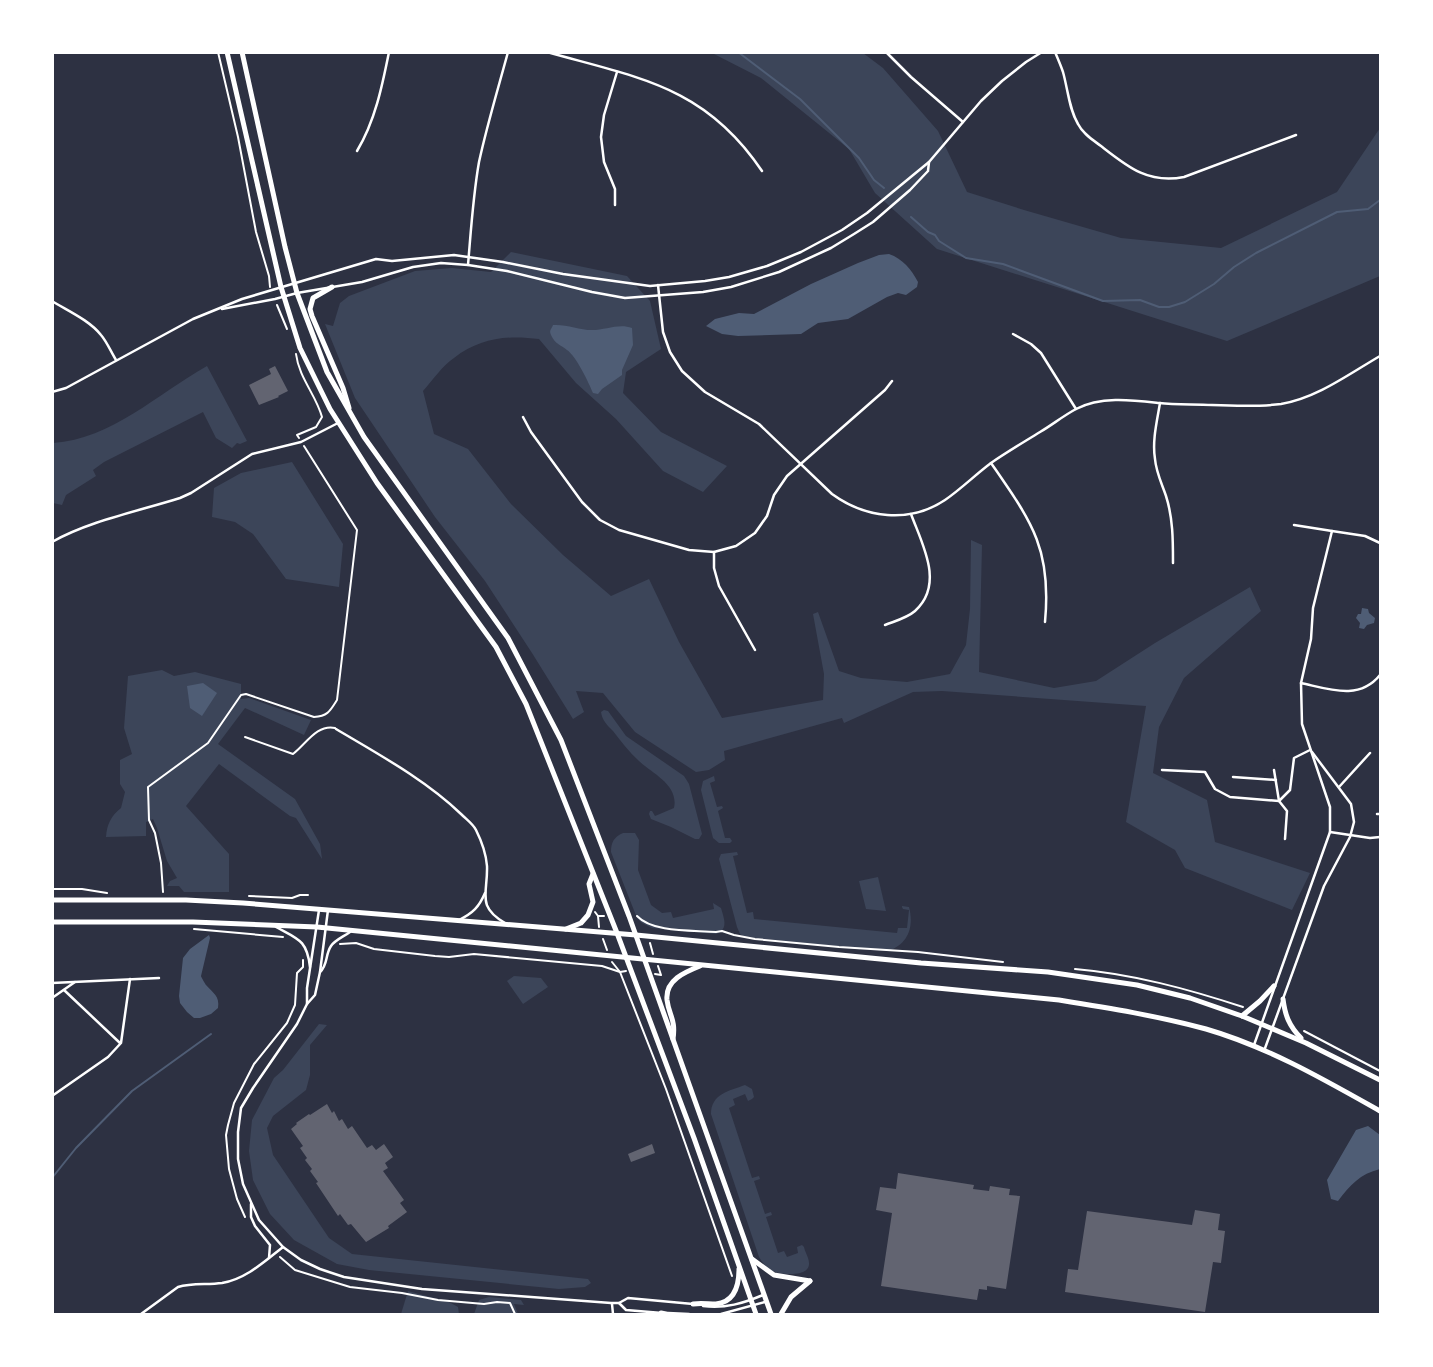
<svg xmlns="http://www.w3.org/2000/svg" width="1433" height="1367" viewBox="0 0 1433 1367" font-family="'PT Sans',sans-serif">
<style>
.green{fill:#3c4559}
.water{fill:#4f5d75}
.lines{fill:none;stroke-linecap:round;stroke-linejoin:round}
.stream{stroke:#4f5d75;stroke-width:2}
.building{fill:#626471}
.path{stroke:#fff;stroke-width:2}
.service{stroke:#fff;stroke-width:2}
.minor{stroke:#fff;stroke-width:2.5}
.trunk{stroke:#fff;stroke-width:5}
</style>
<rect width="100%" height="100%" fill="#2d3142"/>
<g class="green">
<path d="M712,53H863L883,68L938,131L967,192L1024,210L1121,238L1221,248L1337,192L1380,128V276L1227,341L937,249L875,193L849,149L761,78Z"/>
<path d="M511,252L627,276L650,301L661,349L626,372L623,393L661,432L727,466L703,492L663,471L616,419L576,383L539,339C507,335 480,338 454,358C442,366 433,380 423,391L434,434L468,449L511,504L563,555L611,596L649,579L679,642L722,718L823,700L824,674L813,614L818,612L839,671L861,678L907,682L950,674L966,645L970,609L971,540L982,545L979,672L1054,688L1096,681L1155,643L1250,587L1261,611L1184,678L1159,727L1153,773L1207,800L1215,842L1310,873L1292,910L1185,868L1175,850L1126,822L1146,706L942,691L913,692L844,723L842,718L724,751L725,760L709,770L696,772L635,732L603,693L576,691L584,712L573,719L532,653L485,581L435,517L355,398L325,324L333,326L340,303L349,296L415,271L452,268L491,272Z"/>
<path d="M207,366L247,441L240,444L237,443L232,448L216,438L203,412L104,462L93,470L96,476L66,495L62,505L53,503V443C112,439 157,394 207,366Z"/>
<path d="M292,462L343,544L339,587L286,579L253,534L235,522L212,517L214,488L241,473Z"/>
<path d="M162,670L174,676L195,672L241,684V699L249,698L311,720L304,735L245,708L218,744L295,799L320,844L322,859L296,818L290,816L219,764L186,806L229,854V892H184L179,886H167L170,881L177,878L167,861L157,828L153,819L146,822V836L106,837C107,824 111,816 121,808L125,792L120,784V760L132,754L124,728L128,676Z"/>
<path d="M604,710L608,711L626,736L684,776L689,784L702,834L699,839H695L671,827L651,819L649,814L650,811H652L655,816L674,808C679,785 653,774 639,761C629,752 621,741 613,731C607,725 602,720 601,712Z"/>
<path d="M714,776L715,781L710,783L717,807L722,806L723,808L718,811L725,838H730L732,841L730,843H719L713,838L701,790L703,781Z"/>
<path d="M623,833H635L639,840L638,870L651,905L662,913L671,912L673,918L714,909L713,903L721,908C724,919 729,929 716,934L652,928L642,923L637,918L611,852C611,842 614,837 623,833Z"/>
<path d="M737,852L738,855L733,856L747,913L753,912L754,919L897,933L898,928H907L909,910L903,909L902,907V906L909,907C914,926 909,944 888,951L744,937L740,934L737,927L719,859L721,854Z"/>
<path d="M878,877L886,911L866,909L859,881Z"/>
<path d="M514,976L541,978L548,987L523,1004L507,981Z"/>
<path d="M319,1024L327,1025L310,1045V1075L306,1090L273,1116L267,1128L273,1155L329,1238L352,1254L588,1279L591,1283L585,1287L559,1289L369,1270L337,1264L294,1240L270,1214L253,1180L249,1151L252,1120L274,1078L283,1070Z"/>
<path d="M745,1085L752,1089L754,1097L752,1099L748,1101L745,1094L733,1099L735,1105L729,1108L752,1178L759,1176L760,1179L754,1181L765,1214L771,1212L772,1215L766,1217L778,1253L784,1251L787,1257L798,1253L797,1247L802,1245L804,1247C805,1252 809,1258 809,1263C810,1278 779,1275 770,1270C766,1267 762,1262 759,1257L711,1114C711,1094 729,1091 745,1085Z"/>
<path d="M408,1291L449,1302L458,1307L459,1314H401Z"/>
<path d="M489,1297L521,1300L524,1305L514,1304L518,1314H474L479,1300Z"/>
</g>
<g class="water">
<path d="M889,254C903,259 911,269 918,282L917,287L906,295L898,293L887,297L848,319L818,323L801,334L738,336L722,334L706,326L715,319L739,313L754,314L811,284L858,263L879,255Z"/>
<path d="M553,325C566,324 579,330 592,330C606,330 619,323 632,328L633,345L622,370V375L602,389L598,394L593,393C589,383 576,356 567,350C561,345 555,344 551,335C549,330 551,330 553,325Z"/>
<path d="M1362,608L1368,609L1369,613L1375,618L1374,623L1367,625L1364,629L1359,628L1360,623L1356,618L1358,614H1361Z"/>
<path d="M203,683L217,693L202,716L190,708L187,686Z"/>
<path d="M209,935L210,938L201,976C201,977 206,985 206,985C213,993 220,996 218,1008L211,1014L200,1018H194L187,1012L180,1003L179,996L183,958L190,949Z"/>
<path d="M1368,1126L1380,1135V1169C1360,1174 1350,1185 1338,1201L1331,1199L1327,1180L1356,1130Z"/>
</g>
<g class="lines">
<g class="stream">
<path d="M738,52L800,99L859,158L874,180L884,188"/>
<path d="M911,217L928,232L935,235L939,241L966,258L1003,264L1103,301L1140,300L1159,307H1169L1185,302L1214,284L1234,267L1256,253L1337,212L1368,209L1380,200"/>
<path d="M52,1178L76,1148L132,1091L211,1034"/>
</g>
</g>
<g class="building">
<path d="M275,366L288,391L278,396L279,397L259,405L249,385L271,374L269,369Z"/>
<path d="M327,1104L332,1113L334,1111L339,1121L342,1119L348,1129L352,1126L367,1148L372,1145L376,1150L384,1144L393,1157L385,1163L388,1168L383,1171L404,1200L400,1203L407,1212L388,1226L389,1228L366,1242L351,1224L348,1225L340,1214L338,1216L316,1183L318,1182L310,1171L312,1169L305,1160L307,1158L300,1148L303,1146L291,1129L297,1124L296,1123L309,1114L310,1115Z"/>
<path d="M652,1144L655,1153L631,1162L628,1154Z"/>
<path d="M898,1173L974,1185L973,1189L989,1191L990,1186L1010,1189L1009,1195L1020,1196L1006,1289L987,1286V1290L979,1289L977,1300L881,1286L892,1213L876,1210L880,1187L896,1189Z"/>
<path d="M1195,1210L1220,1214L1218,1230L1225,1231L1221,1263L1213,1262L1205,1312L1065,1292L1068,1269L1078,1270L1087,1211L1192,1225Z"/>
</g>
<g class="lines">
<g class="path">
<path d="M218,52L238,137L256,232L269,276L270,287"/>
<path d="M277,305L287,329"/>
<path d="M296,354C299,378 316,395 322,417L316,427L297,435L299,438"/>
<path d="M52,889H82L107,893"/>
<path d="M163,892L161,863L155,833L149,820L148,787L208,743L241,695L246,694L314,717C328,716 330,711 337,700L357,530L304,446"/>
<path d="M249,896L292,898L300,895H308"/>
<path d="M595,912L598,916H604"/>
<path d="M598,916L599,927"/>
<path d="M637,916C653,933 693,930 716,932L722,931L734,935L755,939L839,947L918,952L1003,962"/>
<path d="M194,929L283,937"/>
<path d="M603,939L607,950"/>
<path d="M650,943L653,954"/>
<path d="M340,944L356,943L374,949L435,956L449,957L474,954L602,966L620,972L666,1089L732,1276"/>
<path d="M612,962L620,972L626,971"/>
<path d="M1075,969C1133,974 1188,989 1243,1007"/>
<path d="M655,974L661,975L658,966"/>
<path d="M1304,1031L1380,1071"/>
<path d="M245,1217L237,1199L229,1169L226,1135L228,1125L234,1103L254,1064L287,1023L295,1005L297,973L303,967V960"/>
<path d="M280,1257L295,1270L350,1287L402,1293L438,1300L484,1304L497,1302L510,1303L515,1314"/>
</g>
<path class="service" d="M245,737L293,754C306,744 317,724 335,728"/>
<g class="minor">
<path d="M547,52C639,78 705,86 762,171"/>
<path d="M886,52L911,77L963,122"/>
<path d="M1055,52C1058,59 1061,66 1063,72C1068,90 1069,109 1078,124C1083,134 1093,140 1101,146C1128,167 1148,184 1184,177L1296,135"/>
<path d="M357,151C375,121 382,87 389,52"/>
<path d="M615,205V189L604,162L601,137L604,115L617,72"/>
<path d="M468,265C471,230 473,196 479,162C487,125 498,89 508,52"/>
<path d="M658,285L663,332L670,352L682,371L705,392L759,424L832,494C865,518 909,524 945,500C961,489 975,475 991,463C1007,452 1024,442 1040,432C1052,425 1063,416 1076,409C1101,396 1132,400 1159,403C1176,405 1194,404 1212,405C1235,406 1258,407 1281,404C1317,398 1349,374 1380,356"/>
<path d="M52,301C68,311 89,320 101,335C107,342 111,352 116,360"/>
<path d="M222,309L275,299L297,293L362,282L413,267L441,263L468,265L507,271L592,292L625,298L703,292L731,287L779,272L831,248L854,234L873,222L910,190L928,171L929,162"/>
<path d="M1013,334L1031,344L1041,353L1076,409"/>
<path d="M52,392L66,388L193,319L242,299L376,259L392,261L454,255L503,262L563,274L650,286L705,281L729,277L767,266L801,252L842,230L867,213L929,162L981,101L1002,81L1026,62L1042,52"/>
<path d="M1160,403C1157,421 1152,441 1155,459C1156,472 1162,484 1166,496C1173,518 1173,540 1173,563"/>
<path d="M523,417L531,432L582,502L600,520L619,530L689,550L714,552L736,546L755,533L767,516L774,495L787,476L885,390L892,381"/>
<path d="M991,463C1031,521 1052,548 1045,622"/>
<path d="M1294,525L1332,531"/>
<path d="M52,542C89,521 139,511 180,498L191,493L252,454L301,442L338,423"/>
<path d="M714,552V568L719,586L755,650"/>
<path d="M885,625C895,621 907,618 915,611C945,584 922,544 911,514"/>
<path d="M1301,683L1311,639L1313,608L1332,531L1365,536L1380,543"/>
<path d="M336,729C378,754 426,780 461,814C467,820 473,824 476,830C482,842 486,853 487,866C488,894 476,906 505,923"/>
<path d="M1162,770L1205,772L1215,789L1230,797L1279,801L1290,790L1294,758L1310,750"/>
<path d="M1274,770L1279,801L1287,811L1285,839"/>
<path d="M1233,777L1276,780"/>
<path d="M1339,787L1370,753"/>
<path d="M1377,814H1380"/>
<path d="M1330,832L1370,838L1380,837"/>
<path d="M328,910L320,972L315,995L307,1004L297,1024L253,1088L241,1108L238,1132V1159L243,1184L259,1220L283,1247L301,1260L320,1269L344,1277L422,1289L611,1303H619L628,1298L693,1304"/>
<path d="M459,920C473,913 479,907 485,893"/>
<path d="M276,927C298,939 307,940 310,967"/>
<path d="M320,972C328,965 325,955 331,946C335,940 343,937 350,932"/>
<path d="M52,983L159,978"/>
<path d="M64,990L120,1043"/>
<path d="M52,998L75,982"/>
<path d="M307,1004V988L319,910"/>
<path d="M1254,1045L1330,832V807L1302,724L1301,683C1329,689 1359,701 1380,675"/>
<path d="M1264,1051L1324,886L1350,837L1354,822L1351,804L1312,752"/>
<path d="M52,1096L108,1057L121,1043L130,979"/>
<path d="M251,1204V1217L255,1226L270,1245L269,1258"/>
<path d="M619,1303L626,1310L662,1313"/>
<path d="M612,1304L613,1314"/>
<path d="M703,1306C725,1309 744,1303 763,1295"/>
<path d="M668,1313L689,1314"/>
<path d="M141,1314L178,1287C192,1283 207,1285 222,1283C246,1279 265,1261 283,1247"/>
<path d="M721,1314L765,1302"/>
</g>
<g class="trunk">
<path d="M227,52L281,287L300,348L330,409L377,483L496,647L526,704L617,933L694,1138L756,1314"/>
<path d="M242,52L285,247L297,293L327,372L364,437L508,638L561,740L629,916L771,1314"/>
<path d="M332,287L313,298L310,309L312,316L343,388L349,408"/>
<path d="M52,900H186L243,903L636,935L921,963L1048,972L1137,985L1190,998L1242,1016L1306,1043L1380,1080"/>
<path d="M52,922H193L317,927L1059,1000C1109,1008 1158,1016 1206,1029C1268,1047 1325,1080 1380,1111"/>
<path d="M566,929L581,923L588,915L593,902L589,884L593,874"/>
<path d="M1283,999C1285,1015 1289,1026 1301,1038"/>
<path d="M1242,1016L1260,1001L1274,986"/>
<path d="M673,1039C676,1019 669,1016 667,1000C665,980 685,972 700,966"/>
<path d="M752,1259L774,1275L810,1281"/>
<path d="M693,1304C701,1303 708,1304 716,1304C735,1302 739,1285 739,1269"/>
<path d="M661,1313L666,1314"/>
<path d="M781,1314L791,1297L810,1281"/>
</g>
</g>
<rect width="1433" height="1367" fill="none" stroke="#ffffff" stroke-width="108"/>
</svg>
